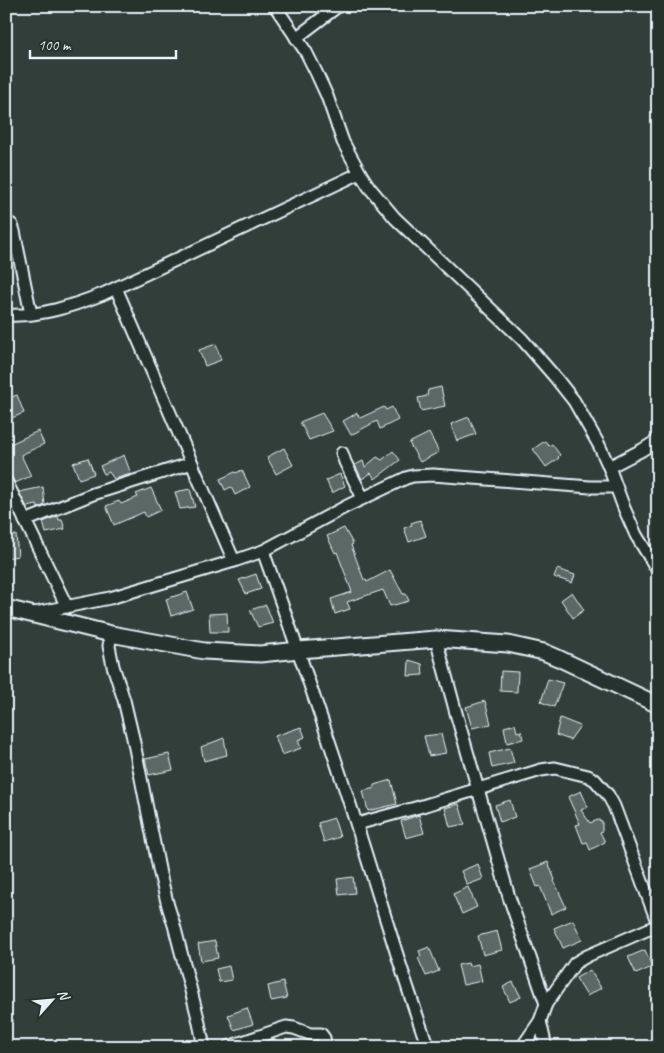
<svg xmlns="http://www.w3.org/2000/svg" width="664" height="1053" viewBox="0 0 664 1053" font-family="Caveat,sans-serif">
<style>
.building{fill:#5c6865;stroke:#e8f1f8}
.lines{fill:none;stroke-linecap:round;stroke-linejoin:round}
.minor-casing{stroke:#e8f1f8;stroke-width:15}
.major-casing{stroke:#e8f1f8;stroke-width:19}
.minor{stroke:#26332d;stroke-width:11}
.major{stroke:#26332d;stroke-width:15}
</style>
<rect width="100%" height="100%" fill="#323e39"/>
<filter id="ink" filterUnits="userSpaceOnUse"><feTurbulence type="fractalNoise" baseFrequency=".02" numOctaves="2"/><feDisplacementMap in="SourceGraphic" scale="10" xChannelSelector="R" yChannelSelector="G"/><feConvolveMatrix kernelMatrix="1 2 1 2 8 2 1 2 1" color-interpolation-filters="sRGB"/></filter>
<g filter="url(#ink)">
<g class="building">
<path d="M216,344L221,360L205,366L199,350Z"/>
<path d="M441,387L445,406L421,411L418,398L427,396L428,390Z"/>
<path d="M17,395L24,413L9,419L6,411V399Z"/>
<path d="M384,407L386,410L392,407L398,420L380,429L377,421L351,435L343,421L357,413L360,418Z"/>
<path d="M322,413L333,431L309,440L300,422Z"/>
<path d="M469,417L476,434L457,441L451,424Z"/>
<path d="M38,431L44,444L21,455L31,476L15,483L6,468V446Z"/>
<path d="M429,433L439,452L420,462L409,443Z"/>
<path d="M545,441L549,446L552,444L560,455L558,457L559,458L546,467L533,449Z"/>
<path d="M284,448L293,465L276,474L267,457Z"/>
<path d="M393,451L400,460L375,479L371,473L362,479L355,465L363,461L365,467L377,457L382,460Z"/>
<path d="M124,455L131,474L114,479L109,472L104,474L100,466Z"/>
<path d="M88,458L94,474L79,479L73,463Z"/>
<path d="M242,470L250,487L235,495L231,487L225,490L220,479L235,472L236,473Z"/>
<path d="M340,474L345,486L332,493L326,480Z"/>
<path d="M43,487L45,505L38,508L37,505L27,507L19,492Z"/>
<path d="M151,488L161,510L146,517L144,512L114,525L106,506L119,501L121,504L138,497L136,494Z"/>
<path d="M190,489L195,507L180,509L175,492Z"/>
<path d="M58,516L59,520H62L65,529L46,533L43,522Z"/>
<path d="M420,520L426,536L409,542L404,528L412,525L411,523Z"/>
<path d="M344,528L353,544L351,545L364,580H366L367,582L390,570L403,594H406L409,601L390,606L383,590L347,602L350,609L335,614L331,599L352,592L337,552L335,553L327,536Z"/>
<path d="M16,535L18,556L6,558V537Z"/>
<path d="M557,569L575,575L572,583L554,577Z"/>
<path d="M256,574L261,589L246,594L239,580Z"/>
<path d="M187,592L193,609L171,616L166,599Z"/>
<path d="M572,592L584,610L573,618L561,600Z"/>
<path d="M266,605L273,623L258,627L250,610Z"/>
<path d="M227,613L228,632H210L209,614Z"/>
<path d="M409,660L422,664L423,675L408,676Z"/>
<path d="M501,671L518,672L517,692L500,691Z"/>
<path d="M548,679L563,683L554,707L541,702Z"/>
<path d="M485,701L491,724L472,728L466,707Z"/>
<path d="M560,718L580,726L570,740L556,735Z"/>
<path d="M515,724L517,732L521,731L523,739L507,743L504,727Z"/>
<path d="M301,727L305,737L298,740L301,748L282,755L275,736Z"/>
<path d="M441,734L446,753L429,756L424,736Z"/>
<path d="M224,738L227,755L204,761L201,747Z"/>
<path d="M510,748L514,763L492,768L489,753Z"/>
<path d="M169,754L173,770L149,775L145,759Z"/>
<path d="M391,780L397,804L368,811L363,791L375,788L374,785Z"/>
<path d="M581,791L588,807L581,810L590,823L598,820L602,821V831L600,832L605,842L590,850L587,842L583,843L576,825L580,824L568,797Z"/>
<path d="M510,800L515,817L500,822L495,805Z"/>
<path d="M459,804L465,824L450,827L445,808Z"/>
<path d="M419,815L424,833L406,838L401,821Z"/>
<path d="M334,818L340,837L324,842L318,823Z"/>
<path d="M548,862L555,880L554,881L566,907L551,914L540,886L537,887L530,869Z"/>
<path d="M478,864L483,879L467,885L461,871Z"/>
<path d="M353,877L355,893L339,895L337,879Z"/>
<path d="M468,887L477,907L462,914L453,894Z"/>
<path d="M573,920L582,940L563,948L554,928Z"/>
<path d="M497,931L502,950L483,955L478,936Z"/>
<path d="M215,941L218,958L201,961L198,944Z"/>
<path d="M429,947L439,971L426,976L418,958L421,956L419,951Z"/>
<path d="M645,950L652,967L636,974L628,957Z"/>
<path d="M468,963L469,966L478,964L482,981L463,985L458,965Z"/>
<path d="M229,966L232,980L219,982L216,969Z"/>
<path d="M590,970L601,988L587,996L576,978Z"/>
<path d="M283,982L287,998L271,1001L268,986Z"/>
<path d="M513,982L521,997L510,1002L503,987Z"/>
<path d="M247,1008L253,1024L234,1030L228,1015Z"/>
</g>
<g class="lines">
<defs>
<g id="minor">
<path d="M275,6L306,52L316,72L327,96L343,142L360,173L369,187L395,218L522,339L555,377L574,401L599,445L609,467L624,508L636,535L658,571"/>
<path d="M296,38L338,6"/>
<path d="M6,221L12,225L14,231L31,314"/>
<path d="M116,288L234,561"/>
<path d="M6,315C40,317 72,306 103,294L360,173"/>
<path d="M342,453L345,462L363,498"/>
<path d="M609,467L642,450L658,440"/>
<path d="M6,481L67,607"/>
<path d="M25,521L93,494L192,463"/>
<path d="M263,551C295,641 327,732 356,823C380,898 401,973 428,1047"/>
<path d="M35,613L110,598L234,561L263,551L347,506L406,478L413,476L433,475L590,487H616"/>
<path d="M111,634L109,646L113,666L124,700L133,738L160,874L168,906L174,925L198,1018L204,1047"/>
<path d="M436,639L456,713L509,897L546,1004"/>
<path d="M357,824L419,807L541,770L555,768L588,776L595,780L608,795L614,806L658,924"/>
<path d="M540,1021L546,1047"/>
<path d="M228,1047L286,1027L294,1028L310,1034H321L324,1038L326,1047"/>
<path d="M522,1047L540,1021L546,1004L575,963L587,956L658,925"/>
</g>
<path id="major" d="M6,608L111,634L204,651L260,654L299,650L436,639L508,644L544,652L558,658L658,705"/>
</defs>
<use href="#minor" class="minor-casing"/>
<use href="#major" class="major-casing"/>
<use href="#minor" class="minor"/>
<use href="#major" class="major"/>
</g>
</g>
<rect width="664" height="1053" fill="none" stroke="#26332d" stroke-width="25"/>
<rect x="12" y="12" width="639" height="1028" fill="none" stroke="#e8f1f8" stroke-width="2" filter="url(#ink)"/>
<g transform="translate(52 1000) rotate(63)" stroke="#26332d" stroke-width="4" paint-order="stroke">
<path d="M0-4L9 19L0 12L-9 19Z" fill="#e8f1f8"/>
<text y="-8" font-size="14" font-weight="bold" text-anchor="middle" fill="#e8f1f8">N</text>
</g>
<path d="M30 50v8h146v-8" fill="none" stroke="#e8f1f8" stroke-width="2.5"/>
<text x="38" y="50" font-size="15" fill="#e8f1f8" stroke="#26332d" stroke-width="4" paint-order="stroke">100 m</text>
</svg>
